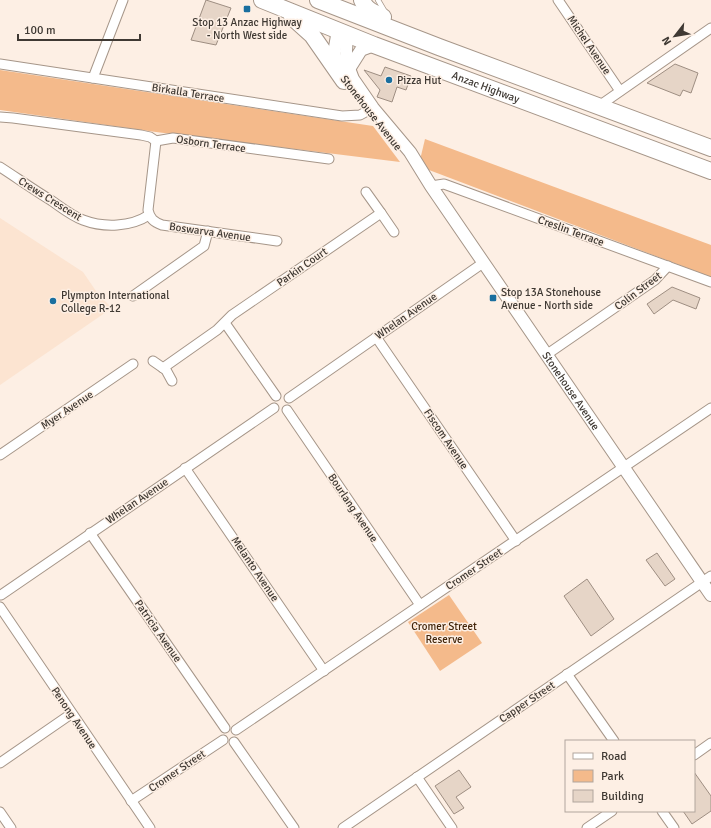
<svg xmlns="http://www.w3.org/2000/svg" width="711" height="828" viewBox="0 0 711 828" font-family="Signika,sans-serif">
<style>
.built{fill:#fce4d1}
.green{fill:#f4ba8b}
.building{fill:#e6d5c7;stroke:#9e8e82}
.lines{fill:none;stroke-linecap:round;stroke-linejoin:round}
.lane-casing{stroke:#a69689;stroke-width:6}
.street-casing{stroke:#a69689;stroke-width:11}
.secondary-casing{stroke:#a69689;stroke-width:14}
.highway-casing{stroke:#a69689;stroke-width:18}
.lane{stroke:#fff;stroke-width:4.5}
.street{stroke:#fff;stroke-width:9}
.secondary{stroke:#fff;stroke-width:12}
.highway{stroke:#fff;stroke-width:16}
.poi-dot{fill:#1a6f9f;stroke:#fdefe4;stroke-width:1.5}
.labels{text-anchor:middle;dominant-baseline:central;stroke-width:3;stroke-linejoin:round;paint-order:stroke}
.poi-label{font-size:11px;fill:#3f3933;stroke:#fdefe4;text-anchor:start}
.street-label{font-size:11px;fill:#3f3933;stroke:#fdefe4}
.park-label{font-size:11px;fill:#412409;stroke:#fdefe4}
</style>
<rect width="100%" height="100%" fill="#fdefe4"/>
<path class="built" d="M0,218L83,272L98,294L112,308L0,385Z"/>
<g class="green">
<path d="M0,70L373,126L400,162L156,132L0,110Z"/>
<path d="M425,139L711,245V277L429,170L420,160Z"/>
<path d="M449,595L482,643L440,671L408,622Z"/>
</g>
<g class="building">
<path d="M206,0L231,8L216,45L191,40Z"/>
<path d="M675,64L698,73L691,93L683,90L680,96L647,83Z"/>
<path d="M385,67L411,76L406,90L397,87L392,102L377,97L380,90L364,70L381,76Z"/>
<path d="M672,287L700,298L696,309L673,300L654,314L647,304Z"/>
<path d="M657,553L675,579L665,586L646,560Z"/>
<path d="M587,579L614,619L591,636L564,596Z"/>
<path d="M459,770L471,787L456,797L464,808L454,814L435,786Z"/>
<path d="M694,772L711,796V811L692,824L683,811H694Z"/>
</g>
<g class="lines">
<defs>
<path id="lane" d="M378,0L385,12"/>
<g id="street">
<path d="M558,0L620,91"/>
<path d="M0,64L342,116L360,115L373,108"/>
<path d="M93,78L123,0"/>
<path d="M599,106L711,28"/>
<path d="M0,117L13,118L141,135L150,137L156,141L173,138L329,159"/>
<path d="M156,141L148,210C150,219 154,222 162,225L277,241"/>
<path d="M0,167C17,178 34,190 52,201C62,208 72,216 83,220C104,228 131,227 149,215"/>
<path d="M431,186L444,184L711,282"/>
<path d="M381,213L394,232"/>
<path d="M133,296L204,246L208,231"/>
<path d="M225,323L276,396"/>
<path d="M376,337L516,541"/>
<path d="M546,355L655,280L668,266"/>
<path d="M153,361L166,370L172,381"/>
<path d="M163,368L217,330L232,315L381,213L366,192"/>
<path d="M289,398L483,263"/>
<path d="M287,410L420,605"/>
<path d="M0,455L133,364"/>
<path d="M185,468L324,671"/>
<path d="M90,533L225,728"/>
<path d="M1,595L274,408"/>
<path d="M0,607L150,828"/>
<path d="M567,674L614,741"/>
<path d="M236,730L711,408"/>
<path d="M234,742L294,828"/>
<path d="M694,755L711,743"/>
<path d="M0,763L71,714"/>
<path d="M417,777L452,828"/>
<path d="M131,801L223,740"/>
<path d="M662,811L674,828"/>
<path d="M0,812L11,828"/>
<path d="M343,828L711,576"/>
<path d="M587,828L612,811"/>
</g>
<g id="secondary">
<path d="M338,30L334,53L339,69"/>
<path id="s1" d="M347,34L346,51L347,63L353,79L373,108L410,152L431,186L711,595"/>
<path d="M349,69L361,50L374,45"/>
</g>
<g id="highway">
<path id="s2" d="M262,0L374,45L711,171"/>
<path d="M318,0L439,47L711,148"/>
<path d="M362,0C366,10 373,12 383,17"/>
<path d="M292,17L312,35L344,81"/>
</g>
</defs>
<use href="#lane" class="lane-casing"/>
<use href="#street" class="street-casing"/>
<use href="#secondary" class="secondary-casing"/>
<use href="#highway" class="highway-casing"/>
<use href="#lane" class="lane"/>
<use href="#street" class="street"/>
<use href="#secondary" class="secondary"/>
<use href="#highway" class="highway"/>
</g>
<g class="poi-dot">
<rect x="243" y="5" width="8" height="8" rx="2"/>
<circle cx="389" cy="80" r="4"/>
<rect x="489" y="294" width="8" height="8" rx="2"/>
<circle cx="53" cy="301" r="4"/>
</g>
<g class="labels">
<g class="poi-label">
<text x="247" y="22" text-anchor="middle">Stop 13 Anzac Highway<tspan x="247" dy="13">- North West side</tspan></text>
<text x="397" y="80">Pizza Hut</text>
<text x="501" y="292">Stop 13A Stonehouse<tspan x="501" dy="13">Avenue - North side</tspan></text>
<text x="61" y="295">Plympton International<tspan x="61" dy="13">College R-12</tspan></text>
</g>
<g class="street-label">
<text transform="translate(589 45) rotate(56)">Michel Avenue</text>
<text stroke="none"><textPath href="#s2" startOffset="240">Anzac Highway</textPath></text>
<text transform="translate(188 93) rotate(9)">Birkalla Terrace</text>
<text transform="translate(371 113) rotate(52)">Stonehouse Avenue</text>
<text transform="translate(211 144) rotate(8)">Osborn Terrace</text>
<text transform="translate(50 199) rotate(32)">Crews Crescent</text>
<text transform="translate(571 231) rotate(20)">Creslin Terrace</text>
<text transform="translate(210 232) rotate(8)">Boswarva Avenue</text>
<text transform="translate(302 267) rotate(-35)">Parkin Court</text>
<text transform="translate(638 291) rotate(-37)">Colin Street</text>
<text transform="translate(406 316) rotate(-35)">Whelan Avenue</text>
<text stroke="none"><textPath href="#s1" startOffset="427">Stonehouse Avenue</textPath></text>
<text transform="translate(67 410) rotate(-34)">Myer Avenue</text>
<text transform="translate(446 439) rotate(56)">Fiscom Avenue</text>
<text transform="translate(137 501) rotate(-34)">Whelan Avenue</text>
<text transform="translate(353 508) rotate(56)">Bourlang Avenue</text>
<text transform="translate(255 569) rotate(56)">Melanto Avenue</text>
<text transform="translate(474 569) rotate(-34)">Cromer Street</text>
<text transform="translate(158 631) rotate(55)">Patricia Avenue</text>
<text transform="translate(527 702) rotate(-34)">Capper Street</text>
<text transform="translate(74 718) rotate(56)">Penong Avenue</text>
<text transform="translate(177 771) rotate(-34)">Cromer Street</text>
</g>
<g class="park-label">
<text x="444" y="626">Cromer Street<tspan x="444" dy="13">Reserve</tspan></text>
</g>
</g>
<rect x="565" y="740" width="130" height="72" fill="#fdefe4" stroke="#b1a69d"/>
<rect x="573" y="753" width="20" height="6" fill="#ffffff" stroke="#b1a69d"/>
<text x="601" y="760" font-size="12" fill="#3f3933">Road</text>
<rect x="573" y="770" width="20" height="12" fill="#f4ba8b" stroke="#b1a69d"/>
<text x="601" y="780" font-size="12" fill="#3f3933">Park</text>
<rect x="573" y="790" width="20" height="12" fill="#e6d5c7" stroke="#b1a69d"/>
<text x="601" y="800" font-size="12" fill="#3f3933">Building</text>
<g transform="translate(675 36) rotate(239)" stroke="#fdefe4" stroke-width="3" paint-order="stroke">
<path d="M0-3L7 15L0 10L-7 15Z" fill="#3f3933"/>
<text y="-6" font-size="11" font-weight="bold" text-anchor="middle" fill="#3f3933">N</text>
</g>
<path d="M18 34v6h122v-6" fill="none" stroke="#3f3933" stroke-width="2"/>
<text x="24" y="34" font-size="12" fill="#3f3933" stroke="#fdefe4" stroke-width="3" paint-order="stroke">100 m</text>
</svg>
